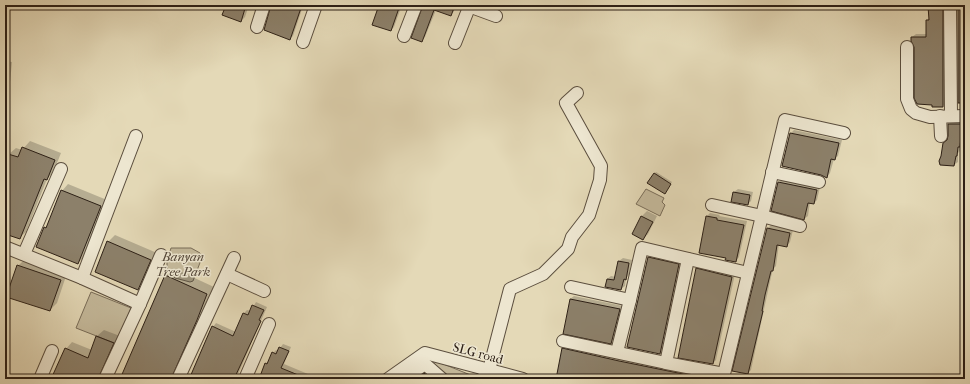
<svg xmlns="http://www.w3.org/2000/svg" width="970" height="384" viewBox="0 0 970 384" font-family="'IM FELL French Canon',serif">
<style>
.green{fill:#c5ba9c;stroke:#796d59}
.shadow{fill:#0003}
.building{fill:#8c806a;stroke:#2d2016}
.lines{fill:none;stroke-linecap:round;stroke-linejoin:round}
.minor-casing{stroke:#5b4e3e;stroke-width:14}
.minor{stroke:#ede6d0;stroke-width:12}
.labels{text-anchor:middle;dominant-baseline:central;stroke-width:3;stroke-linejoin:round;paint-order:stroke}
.park-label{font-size:13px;font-style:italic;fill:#534638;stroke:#ede6d0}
.street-label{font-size:13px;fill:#2d2016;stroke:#ede6d0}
</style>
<rect width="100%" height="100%" fill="#e4d9b7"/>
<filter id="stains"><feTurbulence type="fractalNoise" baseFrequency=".005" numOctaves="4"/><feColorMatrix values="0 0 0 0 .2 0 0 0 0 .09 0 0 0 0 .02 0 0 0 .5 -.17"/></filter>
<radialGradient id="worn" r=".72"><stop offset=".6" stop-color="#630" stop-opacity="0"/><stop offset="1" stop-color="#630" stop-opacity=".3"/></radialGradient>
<g class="green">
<path d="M646,189L664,198L662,202L665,205L660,216L636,204Z"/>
<path d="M171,248H191L200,253L201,260L193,281L190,282L175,278L167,268V262Z"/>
<path d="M91,292L131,308L117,344L76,328Z"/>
<path d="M426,357L478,378L444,379Z"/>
</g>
<g class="shadow">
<path d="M227,5H249L245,17L241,21Z"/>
<path d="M272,5H308L304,10L302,9L293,36L289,39Z"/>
<path d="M380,5H402L394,27L391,30Z"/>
<path d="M424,5H456L454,11L451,15L436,10L425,37L422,40Z"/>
<path d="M931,5H946V103L943,106L912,37L916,34H927V20L930,17L929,6Z"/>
<path d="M5,61L12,62L10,82L5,87Z"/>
<path d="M952,121H965V136H964L963,143L961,145L960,151L958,153V162L954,165L940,164L949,139V124Z"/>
<path d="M794,130L842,140L838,156L834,159L830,173L827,177L791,133Z"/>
<path d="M30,141L61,153L53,173L47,179L26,232L19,238L5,232V165L9,154L16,148L22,150Z"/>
<path d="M656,172L672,182L666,192L648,183Z"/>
<path d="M782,179L820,187L817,200L814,203L810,202L808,216L804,219L779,182Z"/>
<path d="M68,184L107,200L84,257L78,263L45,228L48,225L62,191Z"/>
<path d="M738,189L753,192L751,201L748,204L732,201L734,192Z"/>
<path d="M647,211L657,216L648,234L643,239L633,234L642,216Z"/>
<path d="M710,213L720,215L719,216L747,221L739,257L736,261L727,257L707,216Z"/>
<path d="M771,225L793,230L790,242L787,246L779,244L776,266L773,269L771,277L751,370L748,373L734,370L768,228Z"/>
<path d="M115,235L157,253L144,282L137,289L108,242Z"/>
<path d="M652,254L682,261L663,350L660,353L649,258Z"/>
<path d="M623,258L632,260L629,275L626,278L625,286L621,289L607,279L611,276L616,277L619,261Z"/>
<path d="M25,259L67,273L57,303L50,310L18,266Z"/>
<path d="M700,266L735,274L716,360L713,363L697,269Z"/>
<path d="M173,268L214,287L177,379H121L166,276Z"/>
<path d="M574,296L623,306L614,339L611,343L570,299Z"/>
<path d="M256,302L267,307L236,379H191L213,327L216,323L236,332L244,313L247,310L251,311Z"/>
<path d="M104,330L120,336L104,379H52L66,349L72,342L92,350L97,336Z"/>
<path d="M569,343L699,370L697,379H557L563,349Z"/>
<path d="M283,344L291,347L284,364L308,374L306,379H260L266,363L270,360L273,353L276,350L278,351Z"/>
<path d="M435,364L451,377L455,376L451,379H411Z"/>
</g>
<g class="building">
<path d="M226,5H246L241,22L222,15Z"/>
<path d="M271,5H302L290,40L264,30Z"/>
<path d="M379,5H400L391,31L372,25Z"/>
<path d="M423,5H455L451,16L434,10L422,42L411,38Z"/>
<rect x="958" y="5" width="7" height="98"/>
<path d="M928,6H943V107H932V105L917,104L914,98V47L911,41V37H926V20H929Z"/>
<path d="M948,124H965V137H961L960,147H958L957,156H956L954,166L940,165L939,161L941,156L943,143L947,140L948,136Z"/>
<path d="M790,133L839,143L835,160L831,159L827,178L821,175L782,166Z"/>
<path d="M22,147L55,160L47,180L44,179L20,239L5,234V162L8,154L18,157Z"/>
<path d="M654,173L671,184L665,194L647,183Z"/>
<path d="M778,182L817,190L814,204L808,203L804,220L771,211Z"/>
<path d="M61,190L101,206L78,264L36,247L44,227L46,228Z"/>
<path d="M733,192L750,195L748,205L731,202Z"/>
<path d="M641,216L653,222L643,240L632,234Z"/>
<path d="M706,216L717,218V220L744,225L736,262L725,260L726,258L699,253Z"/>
<path d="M767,228L790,233L787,247L777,245L773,271H771L765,295L762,311H763L748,374L732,371Z"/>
<path d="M107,241L151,260L138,290L95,272Z"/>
<path d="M648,257L679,264L660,354L627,347Z"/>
<path d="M618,261L629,263L626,280L624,279L621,290L605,287L607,279L614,280Z"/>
<path d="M17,265L61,280L50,311L6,297Z"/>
<path d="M696,268L732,277L713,364L678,358Z"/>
<path d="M165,275L207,294L197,320L171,379H120Z"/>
<path d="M570,299L620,309L611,344L563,334Z"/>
<path d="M252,305L264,310L259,320L261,321L234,379H194L190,377L212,326L233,336L243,313L248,315Z"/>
<path d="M96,336L114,343L98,379H51L65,348L88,358Z"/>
<path d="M279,347L289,351L281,368L308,379H259L265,363L267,364L272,352L276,354Z"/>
<path d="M562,348L619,361L693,376L692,379H556Z"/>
<path d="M424,373L431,379H416Z"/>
</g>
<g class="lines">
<defs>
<g id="minor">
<path d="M466,5L496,16"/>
<path d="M950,5L951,116"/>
<path d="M257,27L264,5"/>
<path d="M404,36L416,5"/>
<path d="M303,42L316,5"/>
<path d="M455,43L470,5"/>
<path d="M907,47V99L911,109L916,113L930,117L965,116"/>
<path d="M940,116L941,136"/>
<path d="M772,172L819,182"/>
<path d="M712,205L762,216L800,226"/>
<path d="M5,247L82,278L140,304"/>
<path d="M24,254L61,169"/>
<path d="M688,259L666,363L724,374"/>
<path d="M227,274L264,291"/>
<path d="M82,278L136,136"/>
<path d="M571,287L630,300L617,352"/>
<path d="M630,300L642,248L748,273"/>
<path d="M563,341L666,363"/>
<path d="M40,379L52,351"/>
<path d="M105,379L140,304L161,255"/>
<path d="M178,379L234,258"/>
<path d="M245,379L269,324"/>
<path d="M388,379L425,353L523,379"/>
<path d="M403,379L425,364L442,379"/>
<path d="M482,379L489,370L510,289L543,274L568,249L572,237L589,215L600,180L601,166L566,103L577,93"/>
<path d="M724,379V374L785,120L844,133"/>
</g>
</defs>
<use href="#minor" class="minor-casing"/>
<use href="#minor" class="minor"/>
</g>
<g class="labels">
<g class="park-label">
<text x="183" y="256">Banyan<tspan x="183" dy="15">Tree Park</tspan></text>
</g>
<g class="street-label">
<text transform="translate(478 353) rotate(15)">SLG road</text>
</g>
</g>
<rect width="970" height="384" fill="none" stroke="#e4d9b7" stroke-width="20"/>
<rect x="6" y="6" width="958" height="372" fill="none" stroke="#2d2016" stroke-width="2"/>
<rect x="10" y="10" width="950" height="364" fill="none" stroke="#2d2016"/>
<rect width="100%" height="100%" filter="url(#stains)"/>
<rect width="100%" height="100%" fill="url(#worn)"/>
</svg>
